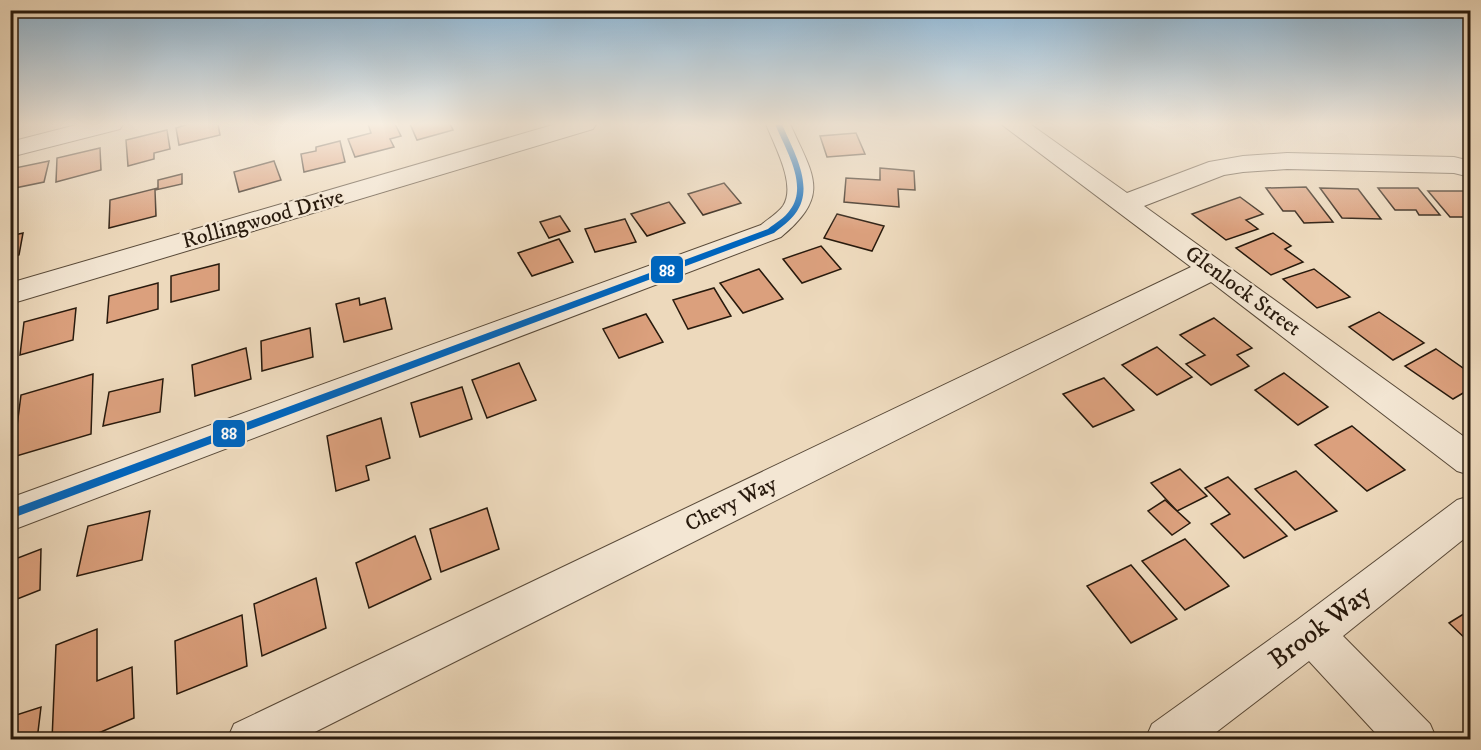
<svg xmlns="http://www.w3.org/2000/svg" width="1481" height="750" viewBox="0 0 1481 750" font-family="'IM FELL DW Pica',serif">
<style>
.building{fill:#dba07d;stroke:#281a0d;stroke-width:1.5}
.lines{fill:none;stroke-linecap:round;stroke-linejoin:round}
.minor-casing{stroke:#594a39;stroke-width:2}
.minor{fill:#f3e6d3;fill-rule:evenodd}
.bus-1-casing{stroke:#f3e6d3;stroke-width:5}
.bus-1{fill:#0065bd;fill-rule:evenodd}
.labels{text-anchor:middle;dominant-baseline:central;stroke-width:4.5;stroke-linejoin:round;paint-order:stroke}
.street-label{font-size:22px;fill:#281a0d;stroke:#f3e6d3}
.near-street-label{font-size:27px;fill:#281a0d;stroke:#f3e6d3}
.line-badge{stroke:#f3e6d3;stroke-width:2}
.badge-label{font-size:16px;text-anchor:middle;font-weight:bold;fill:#fff}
</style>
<rect width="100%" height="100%" fill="#edd9bc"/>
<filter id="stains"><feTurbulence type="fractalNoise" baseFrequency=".00333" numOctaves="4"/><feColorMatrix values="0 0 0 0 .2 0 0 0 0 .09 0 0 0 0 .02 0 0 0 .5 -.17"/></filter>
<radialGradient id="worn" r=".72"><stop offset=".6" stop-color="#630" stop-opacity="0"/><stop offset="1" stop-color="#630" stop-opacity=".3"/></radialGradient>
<g class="building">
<path d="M188,124H218L220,135L179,145L176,128Z"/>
<path d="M368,124H395L401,136L390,139L394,147L355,157L348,139L371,133Z"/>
<path d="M410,124H450L453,130L417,140Z"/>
<path d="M167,130L170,149L154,153V159L128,166L126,140Z"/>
<path d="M856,133L865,154L827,157L820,136Z"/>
<path d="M340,141L345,162L304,172L301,154L316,151V147Z"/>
<path d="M100,148L101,170L56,182L57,158Z"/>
<path d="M49,161L44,182L10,189V169Z"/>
<path d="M274,161L281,180L239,192L234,172Z"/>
<path d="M880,168L914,171L915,190L898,189L899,207L844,202L846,178L880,180Z"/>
<path d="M182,174V184L155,190L156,216L109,228L110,200L158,188V180Z"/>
<path d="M724,183L741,203L703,215L688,194Z"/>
<path d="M1306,187L1333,222L1304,223L1295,211H1283L1266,188Z"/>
<path d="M1320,188L1358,189L1381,219L1342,218Z"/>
<path d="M1378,188H1418L1440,215H1419L1416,210H1395Z"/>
<path d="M1428,191H1470V217H1450Z"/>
<path d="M1240,197L1263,214L1246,220L1258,229L1226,240L1192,214Z"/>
<path d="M669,202L685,223L647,236L631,214Z"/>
<path d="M837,214L884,226L872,251L824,238Z"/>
<path d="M560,216L570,231L549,238L540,222Z"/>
<path d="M625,219L636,242L595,252L585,229Z"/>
<path d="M23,233L19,255L10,257V236Z"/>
<path d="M1273,233L1291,246L1285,249L1303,262L1271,275L1236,248Z"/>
<path d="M559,239L573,262L532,276L518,253Z"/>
<path d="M821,246L841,269L802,283L783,259Z"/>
<path d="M219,264V290L171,302V276Z"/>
<path d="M759,269L783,299L743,313L720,283Z"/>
<path d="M1314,269L1350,297L1317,308L1283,279Z"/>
<path d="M158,283V309L107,323L109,296Z"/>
<path d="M714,288L731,316L688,329L673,300Z"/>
<path d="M359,298L360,305L385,298L392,329L344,342L336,304Z"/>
<path d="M76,308L73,340L20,355L24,322Z"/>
<path d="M1379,312L1424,343L1393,360L1349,327Z"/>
<path d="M646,314L663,342L619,358L603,329Z"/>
<path d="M1214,318L1252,348L1237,355L1249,366L1211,385L1186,364L1205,355L1180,335Z"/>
<path d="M310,328L313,357L262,371L261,341Z"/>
<path d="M1157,347L1192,377L1157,395L1122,365Z"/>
<path d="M246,348L251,379L195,396L192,365Z"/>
<path d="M1436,349L1470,373V389L1453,399L1405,366Z"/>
<path d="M519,363L536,400L487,418L472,380Z"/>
<path d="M1284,373L1328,407L1298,425L1255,390Z"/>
<path d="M93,374L91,434L13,457L21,395Z"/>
<path d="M1104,378L1134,410L1093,427L1063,394Z"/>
<path d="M163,379L160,412L103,426L109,392Z"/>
<path d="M462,387L472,419L420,437L411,403Z"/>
<path d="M381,418L390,458L366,466L369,480L336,491L327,436Z"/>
<path d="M1352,426L1405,470L1367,491L1315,445Z"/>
<path d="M1180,469L1207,496L1177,511L1151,483Z"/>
<path d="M1296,471L1337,511L1295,530L1255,489Z"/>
<path d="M1228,477L1287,536L1244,558L1211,524L1230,514L1205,488Z"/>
<path d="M1165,500L1190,523L1172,535L1148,511Z"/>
<path d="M487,508L499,549L441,572L430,529Z"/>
<path d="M150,511L142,560L77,576L88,526Z"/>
<path d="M415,536L431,579L369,608L356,563Z"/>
<path d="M1185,539L1229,586L1185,610L1142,561Z"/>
<path d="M41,549L40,590L12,601L10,620V561Z"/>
<path d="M1131,565L1177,619L1131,643L1087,586Z"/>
<path d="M316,578L326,628L262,656L254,604Z"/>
<path d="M1470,610V643L1449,623Z"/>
<path d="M242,615L247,666L177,694L175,641Z"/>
<path d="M97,629V681L132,667L134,718L82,740H52L56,645Z"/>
<path d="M41,707L37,740H10V717Z"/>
</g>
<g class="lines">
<defs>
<g id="minor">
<path d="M80,124H123L120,129L10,157V142Z"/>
<path d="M556,124H596L593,129L10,304V283Z"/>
<path d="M766,124H790C814,177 831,195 781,237L10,531V498L761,225C768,219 778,213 783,206C797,185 774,145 766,124Z"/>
<path d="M1001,124H1030L1127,193L1209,162L1243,156L1287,153L1454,157L1470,161V177L1454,173L1287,169L1243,172L1224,175L1144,206L1470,441V475L1457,471L1211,282L299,740H227L234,724L1191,267Z"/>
<path d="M1470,496V534L1343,636L1430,724L1437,740H1382L1309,661L1206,740H1145L1152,724L1297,620L1457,500Z"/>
</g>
</defs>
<use href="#minor" class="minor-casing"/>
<use href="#minor" class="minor"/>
<defs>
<path id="bus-1" d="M775,124H782C793,151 816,187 795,214C790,221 781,227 774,233L10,519V510L768,229C775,223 785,218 790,210C809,185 785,149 775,124Z"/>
</defs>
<use href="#bus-1" class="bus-1-casing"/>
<use href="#bus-1" class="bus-1"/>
</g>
<linearGradient id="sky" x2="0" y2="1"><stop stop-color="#8ab5d6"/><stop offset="0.54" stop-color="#f7eee1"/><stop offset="1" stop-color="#f7eee1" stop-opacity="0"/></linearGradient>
<rect width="1481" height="230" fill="url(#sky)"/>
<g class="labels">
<g class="street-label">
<text transform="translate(263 219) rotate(-16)">Rollingwood Drive</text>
<text transform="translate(1243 291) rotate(36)">Glenlock Street</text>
<text transform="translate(731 504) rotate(-26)">Chevy Way</text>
</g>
<g class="near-street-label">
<text transform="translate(1320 627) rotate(-37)">Brook Way</text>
</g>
</g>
<g class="line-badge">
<rect x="650" y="255" width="34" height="29" rx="6" fill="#0065bd"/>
<rect x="212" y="419" width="34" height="29" rx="6" fill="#0065bd"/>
</g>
<g class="badge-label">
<text x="667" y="276">88</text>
<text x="229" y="439">88</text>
</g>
<rect width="1481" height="750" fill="none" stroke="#edd9bc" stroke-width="36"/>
<rect x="12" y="12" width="1457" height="726" fill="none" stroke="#281a0d" stroke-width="3"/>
<rect x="18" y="18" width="1445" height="714" fill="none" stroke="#281a0d" stroke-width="1.5"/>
<rect width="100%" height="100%" filter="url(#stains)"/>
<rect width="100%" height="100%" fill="url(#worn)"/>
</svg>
